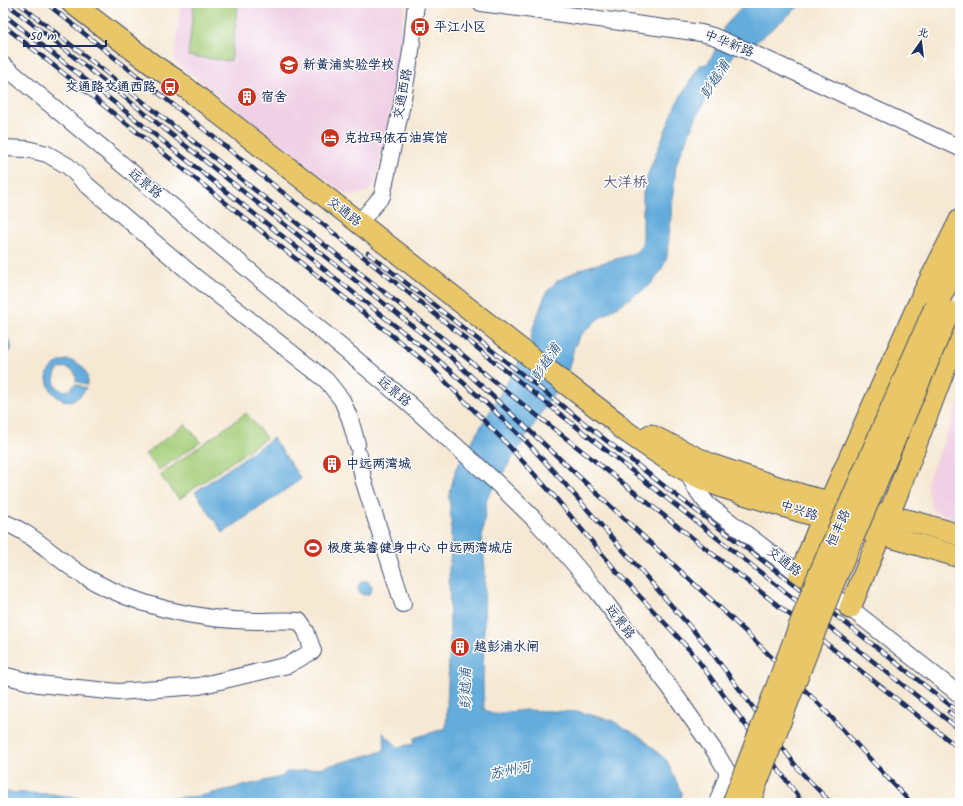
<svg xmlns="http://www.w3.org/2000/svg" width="963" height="806" viewBox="0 0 963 806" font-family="Kalam,'LXGW WenKai TC',sans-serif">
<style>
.built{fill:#f0d0e5}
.green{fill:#a5cd79;stroke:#607e6c}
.water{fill:#63acdb;stroke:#3f6e9c}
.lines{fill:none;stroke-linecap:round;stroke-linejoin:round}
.minor-casing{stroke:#3c4b70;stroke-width:18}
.major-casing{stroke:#3c4b70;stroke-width:23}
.minor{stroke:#fff;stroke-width:16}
.major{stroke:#e9c769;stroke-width:21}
.rail-casing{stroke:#1b2f5e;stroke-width:4.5}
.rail{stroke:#fff;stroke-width:3;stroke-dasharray:9;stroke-linecap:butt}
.major-bridge-casing{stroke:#3c4b70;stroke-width:23;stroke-linecap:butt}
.major-bridge{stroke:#e9c769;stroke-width:21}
.labels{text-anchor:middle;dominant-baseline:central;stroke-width:3;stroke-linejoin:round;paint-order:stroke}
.poi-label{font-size:13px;font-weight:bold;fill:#1b2f5e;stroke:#fff;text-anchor:start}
.street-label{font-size:13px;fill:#1b2f5e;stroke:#fff}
.water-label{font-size:14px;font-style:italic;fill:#345b8a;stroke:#fff}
.quarter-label{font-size:15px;fill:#5a567e;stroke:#fff}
</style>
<rect width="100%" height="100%" fill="#fff"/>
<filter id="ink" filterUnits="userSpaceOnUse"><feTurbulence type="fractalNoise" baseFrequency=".025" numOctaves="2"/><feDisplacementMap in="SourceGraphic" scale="8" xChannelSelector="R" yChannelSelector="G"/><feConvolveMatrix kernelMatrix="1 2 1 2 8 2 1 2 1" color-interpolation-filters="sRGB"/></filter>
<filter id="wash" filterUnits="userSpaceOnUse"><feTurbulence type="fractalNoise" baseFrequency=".012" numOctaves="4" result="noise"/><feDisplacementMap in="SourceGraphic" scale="16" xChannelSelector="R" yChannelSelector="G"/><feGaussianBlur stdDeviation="0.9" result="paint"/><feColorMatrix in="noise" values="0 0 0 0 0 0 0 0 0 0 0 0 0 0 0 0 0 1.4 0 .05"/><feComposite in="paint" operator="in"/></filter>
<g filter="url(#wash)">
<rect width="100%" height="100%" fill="#f6e9d4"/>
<g class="built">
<path d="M181,3H404L399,69L375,184L368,191L356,195L345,194L174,61Z"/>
<path d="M960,400V519L932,511L927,482Z"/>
</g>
<g class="green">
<path d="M194,3H238L231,61L188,56Z"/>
<path d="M246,413L266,438L179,499L160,475Z"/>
<path d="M185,424L201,442L159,470L145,454Z"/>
</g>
<g class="water">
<path d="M746,3H803L755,43L741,44L716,82L698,113L676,164L667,257C661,274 649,291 632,295L633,296L598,319L580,336L574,347L568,371L487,498L482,536L485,569L483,686L484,709L492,714L525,710L580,712L611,720L642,738L667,761L681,792L682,803H3V792L51,794L114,802L200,796L281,777L286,772C318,771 352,759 383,751L385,746L383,733L398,747L414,744V738L446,728L450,637L449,567L451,552V517L449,496L456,468L530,344L533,328L546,293L557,281L583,268L627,256L638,251L641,247L643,239V193L648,174L676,104L700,65L707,64L713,55L724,27Z"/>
<path d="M3,334C8,339 13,343 11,350L3,355Z"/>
<path d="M67,360C80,361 90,371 87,385L76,381C79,364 50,361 55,385L62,391L70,390L75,384L86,388C65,426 22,368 67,360Z"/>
<path d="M273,438L301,479L223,533L195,492Z"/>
<circle cx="365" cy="588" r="7"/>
</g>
</g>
<g filter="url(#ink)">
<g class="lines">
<defs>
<g id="minor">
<path d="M481,3L701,33L713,36L768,60L960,148"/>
<path d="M3,65L406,401L498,484L533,518L564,552L597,591L671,689L716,753L742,796"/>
<path d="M3,148L27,149L47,154L68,166L87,185L194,276L326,380L342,400L350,419L357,444"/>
<path d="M359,223L382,196L402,104L411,51L416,3"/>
<path d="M359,455L363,479L403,604"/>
<path d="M687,471L696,489L708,505L800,575L825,590L850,608L960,695"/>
<path d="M3,522C34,533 60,563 89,579C140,607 199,620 256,621C271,621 285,620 299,621L306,631L313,651L288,665L199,686L118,692L38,684L3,675"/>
<path d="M717,803L728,773"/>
</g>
<g id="major">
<path d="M72,3L153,65L176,80L523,351L616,422L621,428C649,447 676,467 707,481C727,490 749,495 770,502C833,522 897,538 960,557"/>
<path d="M935,307L960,260"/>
<path d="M650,435L712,465L805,496L919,523L960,535"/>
<path d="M800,575L822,519L921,298L960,220"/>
<path d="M850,608L898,492L960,328"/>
</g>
</defs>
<use href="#minor" class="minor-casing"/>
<use href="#major" class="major-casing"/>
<use href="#minor" class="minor"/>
<use href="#major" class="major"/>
<defs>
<g id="rail">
<path d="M6,3L444,351L747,633L819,704L911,803"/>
<path d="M18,3L450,344L496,383L960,749"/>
<path d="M46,3L550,406L960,730"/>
<path d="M3,14L437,359L487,404L525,440L565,484L706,645L749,702L799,770L831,803"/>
<path d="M3,25L430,366L507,444L554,496L617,572L677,636L694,655L803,803"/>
<path d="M368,253L673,493L848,625L960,713"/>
<path d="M949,712L960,721"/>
</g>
</defs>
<use href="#rail" class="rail-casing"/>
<use href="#rail" class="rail"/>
<defs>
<g id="major-bridge">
<path d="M733,803L817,579L935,307"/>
<path d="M749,803L832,587L949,312"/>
</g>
</defs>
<use href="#major-bridge" class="major-bridge-casing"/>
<use href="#major-bridge" class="major-bridge"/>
</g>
</g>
<defs>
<symbol id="bus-disc" viewBox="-11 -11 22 22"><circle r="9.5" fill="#c8321e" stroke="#fff"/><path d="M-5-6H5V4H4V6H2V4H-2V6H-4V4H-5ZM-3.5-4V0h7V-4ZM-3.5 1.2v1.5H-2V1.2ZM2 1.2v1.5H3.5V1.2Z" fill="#fff"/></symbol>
<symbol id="school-disc" viewBox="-11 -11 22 22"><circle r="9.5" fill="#c8321e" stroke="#fff"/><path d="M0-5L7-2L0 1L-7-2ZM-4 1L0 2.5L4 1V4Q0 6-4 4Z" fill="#fff"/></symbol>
<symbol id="building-disc" viewBox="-11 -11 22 22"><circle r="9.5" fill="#c8321e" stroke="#fff"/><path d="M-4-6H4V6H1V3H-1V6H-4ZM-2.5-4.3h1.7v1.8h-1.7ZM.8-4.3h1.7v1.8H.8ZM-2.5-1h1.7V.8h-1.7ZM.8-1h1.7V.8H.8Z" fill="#fff"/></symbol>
<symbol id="hotel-disc" viewBox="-11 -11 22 22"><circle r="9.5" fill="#c8321e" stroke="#fff"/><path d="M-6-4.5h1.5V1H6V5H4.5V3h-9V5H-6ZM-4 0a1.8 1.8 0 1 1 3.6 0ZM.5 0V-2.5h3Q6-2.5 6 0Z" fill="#fff"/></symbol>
<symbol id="stadium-disc" viewBox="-11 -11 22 22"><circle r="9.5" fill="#c8321e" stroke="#fff"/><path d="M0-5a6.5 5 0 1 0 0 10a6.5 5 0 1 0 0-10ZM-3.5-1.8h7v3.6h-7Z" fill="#fff"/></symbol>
</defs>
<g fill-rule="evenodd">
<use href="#bus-disc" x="409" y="16" width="22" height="22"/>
<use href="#school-disc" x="278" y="54" width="22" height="22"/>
<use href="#bus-disc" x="159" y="76" width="22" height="22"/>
<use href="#building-disc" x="236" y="86" width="22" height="22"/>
<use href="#hotel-disc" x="319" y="127" width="22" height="22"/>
<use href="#building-disc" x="321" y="453" width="22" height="22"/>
<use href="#stadium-disc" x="302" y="537" width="22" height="22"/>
<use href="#building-disc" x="449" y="636" width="22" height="22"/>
</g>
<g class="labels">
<g class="poi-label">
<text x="434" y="27">平江小区</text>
<text x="303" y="65">新黄浦实验学校</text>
<text x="156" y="87" text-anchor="end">交通路交通西路</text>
<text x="261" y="97">宿舍</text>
<text x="344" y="138">克拉玛依石油宾馆</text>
<text x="346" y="464">中远两湾城</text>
<text x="327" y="548">极度英睿健身中心 中远两湾城店</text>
<text x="474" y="647">越彭浦水闸</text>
</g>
<g class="street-label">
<text transform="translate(729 44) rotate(22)">中华新路</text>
<text transform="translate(403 94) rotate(-79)">交通西路</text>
<text transform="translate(145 184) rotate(40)">远景路</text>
<text transform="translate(344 212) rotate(38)">交通路</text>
<text transform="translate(394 392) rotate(40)">远景路</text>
<text transform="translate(799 511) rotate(18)">中兴路</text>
<text transform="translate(839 528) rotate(-66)">恒丰路</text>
<text transform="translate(784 562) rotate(37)">交通路</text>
<text transform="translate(620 622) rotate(53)">远景路</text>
</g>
<g class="water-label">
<text transform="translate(715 80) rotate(-57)">彭越浦</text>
<text transform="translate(546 363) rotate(-57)">彭越浦</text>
<text transform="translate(466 689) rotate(-90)">彭越浦</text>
<text transform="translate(510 771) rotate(-12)">苏州河</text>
</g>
<g class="quarter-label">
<text x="625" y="183">大洋桥</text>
</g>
</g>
<rect width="963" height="806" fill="none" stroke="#fff" stroke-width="16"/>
<g transform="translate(921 42) rotate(14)" stroke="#ffffff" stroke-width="3" paint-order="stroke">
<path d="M0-3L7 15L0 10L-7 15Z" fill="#1b2f5e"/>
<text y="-6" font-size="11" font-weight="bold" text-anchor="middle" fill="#1b2f5e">北</text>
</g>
<path d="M24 40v6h82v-6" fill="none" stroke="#1b2f5e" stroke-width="2"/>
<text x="30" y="40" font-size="12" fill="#1b2f5e" stroke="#ffffff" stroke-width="3" paint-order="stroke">50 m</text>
</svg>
